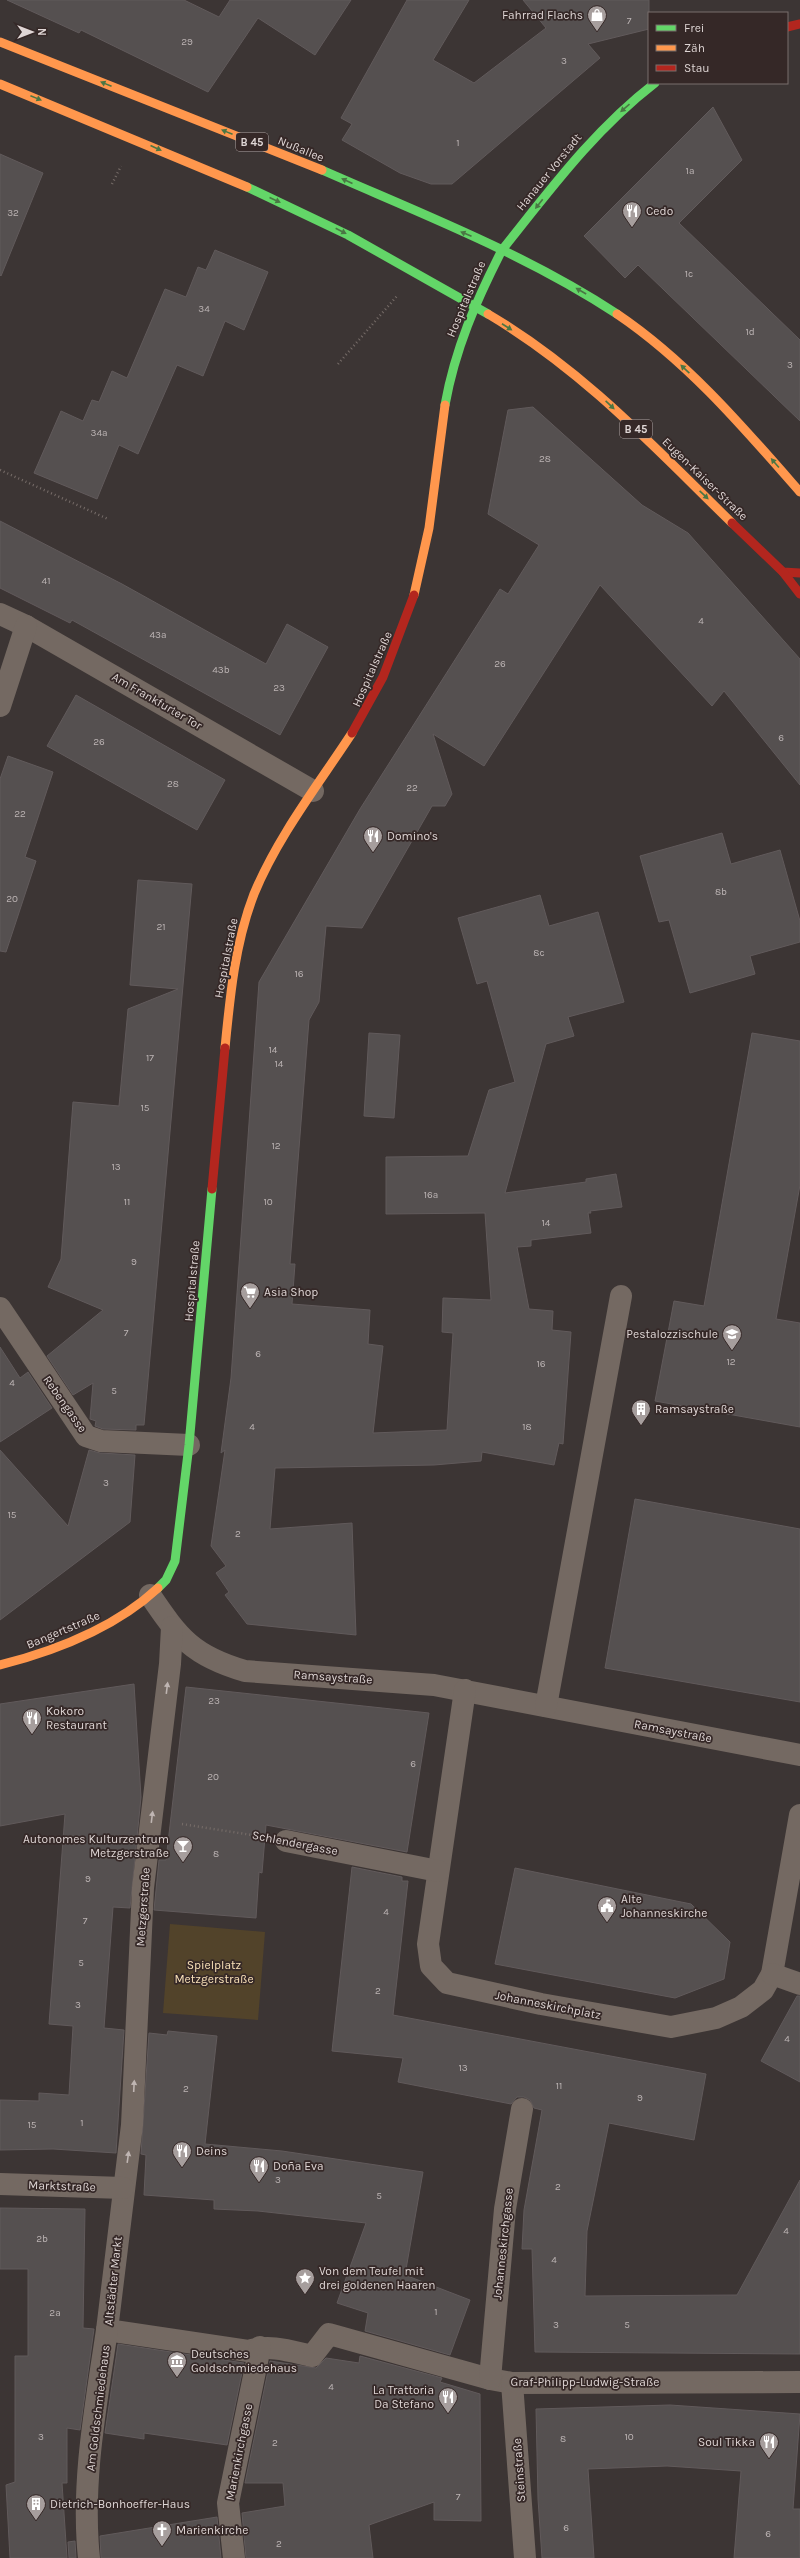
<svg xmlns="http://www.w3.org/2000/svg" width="800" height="2558" viewBox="0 0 800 2558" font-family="Karla,sans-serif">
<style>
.green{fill:#52432a}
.building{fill:#555050;stroke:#615a5b}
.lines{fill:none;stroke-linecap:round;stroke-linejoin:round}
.path{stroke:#776d69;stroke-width:2.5;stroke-dasharray:1 3;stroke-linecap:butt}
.street{stroke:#746962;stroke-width:22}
.fast{stroke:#63d668;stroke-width:9}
.slow{stroke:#ff974d;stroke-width:9}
.jam{stroke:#b3261e;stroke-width:9}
.oneway{fill:#4a7644}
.oneway2{fill:#bfb5b2}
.labels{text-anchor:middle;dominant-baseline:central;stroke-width:3.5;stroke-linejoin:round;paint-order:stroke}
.number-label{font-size:10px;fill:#bcb4b4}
.shield{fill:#352827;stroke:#aca2a1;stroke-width:1}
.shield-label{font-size:11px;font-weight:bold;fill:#dfd6d5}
.poi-label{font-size:12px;fill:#dfd6d5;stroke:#352827;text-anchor:start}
.street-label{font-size:12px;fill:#dfd6d5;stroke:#352827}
.park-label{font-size:12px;fill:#f9e1b8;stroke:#352827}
</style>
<rect width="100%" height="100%" fill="#3c3534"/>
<path class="green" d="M170,1924L265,1932L258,2020L163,2013Z"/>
<g class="building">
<path d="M7,0H184L219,17L230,0H351L315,55L258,18L208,92L81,30L79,33Z"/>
<path d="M407,0H469L433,60L474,83L546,28L523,0H649V29L588,44L600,58L452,184H431L400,173L342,140L352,124L341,118Z"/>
<path d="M713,107L742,160L679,223L800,340V421L638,265L625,278L584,236Z"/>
<path d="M0,154L43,173L1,276L0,275Z"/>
<path d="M215,250L268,272L244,330L225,321L203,376L177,365L138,454L119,445L97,499L34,473L61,411L83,421L92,400L99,402L112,371L127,378L165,289L186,297L198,267L206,270Z"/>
<path d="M533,407L642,505L688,533L800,659V785L724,691L712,706L600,585L484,766L433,734L452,794L445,806H432L362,928L326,926L319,1002L309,1020L290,1264H295L292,1304L370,1310L368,1344L383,1346L373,1433L447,1430L453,1333L442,1332L443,1298L491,1300L485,1213L386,1214V1157L468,1156L489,1090L515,1082L487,981L477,984L458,918L540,895L549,926L598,912L624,1002L568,1017L574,1036L546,1044L505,1193L586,1182V1179L616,1174L622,1207L590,1211L591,1213H588L591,1233L531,1240V1246L517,1247L529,1309L553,1311L552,1330L571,1332L563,1444L559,1443L554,1465L482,1452L481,1461L434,1465L275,1468L270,1529L352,1523L356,1635L247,1624L225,1595L229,1592L216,1573L226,1566L211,1546L225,1450L221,1453L231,1378L259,982L360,809L500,589L508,594L539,545L488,514L508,410Z"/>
<path d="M0,521L122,584L266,664L287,624L328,647L280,735L72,620L70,623L0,588Z"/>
<path d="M76,695L225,780L197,830L47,746Z"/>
<path d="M8,756L53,772L25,857L36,861L6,952L0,951V779Z"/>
<path d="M722,833L731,864L780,850L800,921V942L750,956L755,974L690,993L669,920L659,922L640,856Z"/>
<path d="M138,880L192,884L144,1425H136V1430L103,1429L95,1426L96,1421L90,1419L93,1383L73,1395L47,1356L103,1310L48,1287L61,1259L73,1102L119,1106L128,1009L178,989L130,985Z"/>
<path d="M369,1033L400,1035L394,1118L364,1116Z"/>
<path d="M752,1033L800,1041V1185L776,1319L800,1323V1427L655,1401L674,1301L704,1306Z"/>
<path d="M0,1347L20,1378L28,1372L52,1408L0,1442Z"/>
<path d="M0,1450L68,1526L89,1450L100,1453L135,1455L130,1522L0,1620Z"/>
<path d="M635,1499L800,1529V1702L605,1668Z"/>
<path d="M134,1684L141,1797L130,1908L113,1907L104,2028L124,2030L116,2153L53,2149L0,2150V2100L39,2101V2093L69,2095L73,2026L49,2024L65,1814L0,1826V1704Z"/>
<path d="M186,1687L429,1713L407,1852L266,1825L262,1873L259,1872L256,1918L154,1910L159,1860H166Z"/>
<path d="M352,1867L402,1877V1881H408L393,2015L706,2074L694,2140L609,2123L587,2231L585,2296L737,2295L800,2180V2354L535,2352L532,2249H522L524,2210L542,2110L534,2108L530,2100L524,2097H517L511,2104L398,2082L403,2058L332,2051Z"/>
<path d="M515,1868L691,1904L730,1942L724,1979L675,1998L495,1964Z"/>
<path d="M797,1996H800V2082L761,2061Z"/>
<path d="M168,2031L217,2036L205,2144L282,2151L423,2172L405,2275L470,2300L450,2355L365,2331L368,2313L337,2303L366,2223L258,2211L214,2209V2200L144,2195L146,2155L141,2154L149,2033L167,2035Z"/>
<path d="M0,2208L85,2209L83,2328L94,2329L80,2430L67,2428V2483H62L67,2558H10L6,2485L15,2482V2356H28V2269H0Z"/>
<path d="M118,2344L244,2363L227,2445L144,2433V2439L105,2433Z"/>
<path d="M360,2356L442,2378L440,2382L480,2394L481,2521L434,2520V2502L369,2525L373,2558H246L242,2513L285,2506L283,2483H245L270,2361L316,2368L326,2358L359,2363Z"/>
<path d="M670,2405L800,2414L793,2509H800V2558H734L741,2471L667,2466L588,2469L594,2558H542L538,2499L536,2409Z"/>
<path d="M217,2517L221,2558H101L100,2536Z"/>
<path d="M75,2541L76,2558H69L68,2542Z"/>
</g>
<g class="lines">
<g class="path">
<path d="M112,184L121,166"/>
<path d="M338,364L397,296"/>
<path d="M0,470L108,519"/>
<path d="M182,1824L258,1836"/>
</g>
<g class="street">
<path d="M0,614L26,626L313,791"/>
<path d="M0,706L26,626"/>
<path d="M0,1308L86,1436L101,1441L189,1445"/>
<path d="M150,1595C179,1638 193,1656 245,1671L434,1685L800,1755"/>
<path d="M172,1627L170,1664L143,1888L132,2125L107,2330L248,2351C270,2344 290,2351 312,2356L329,2334L490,2379L512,2383L800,2382"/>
<path d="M465,1690L428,1944L431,1966L447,1983L541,2004L671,2027L716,2018L741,2007L763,1990L772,1974L800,1815"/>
<path d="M546,1706L621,1296"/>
<path d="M286,1841L438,1871"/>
<path d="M772,1974L800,1984"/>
<path d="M0,2184L123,2188"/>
<path d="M490,2379L505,2209L522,2109"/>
<path d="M512,2383L525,2558"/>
<path d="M89,2558C81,2483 96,2405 107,2330"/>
<path d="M234,2558L228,2503L260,2347"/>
</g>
<g class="fast">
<path d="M322,170C422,214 526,254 617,314"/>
<path d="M247,187L348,235L488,314"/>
<path d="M502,250C550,190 594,130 655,83"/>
<path d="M445,405C455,349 476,301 502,250"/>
<path d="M158,1588L166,1580L175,1561L189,1445L212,1189"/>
</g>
<g class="slow">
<path d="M0,42L322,170"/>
<path d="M0,84L247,187"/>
<path d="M488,314C584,371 653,446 732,523"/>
<path d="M617,314C688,362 744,428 800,492"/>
<path d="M414,595L429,528L445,405"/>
<path d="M225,1048C230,996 235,943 254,894C278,836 318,785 352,733"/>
<path d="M0,1665C55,1651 116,1627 158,1588"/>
</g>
<g class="jam">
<path d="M787,27L800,24"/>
<path d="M732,523L783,572L800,573"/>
<path d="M783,572L800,594"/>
<path d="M352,733L383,677L414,595"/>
<path d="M212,1189L225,1048"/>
</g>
</g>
<defs><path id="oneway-solid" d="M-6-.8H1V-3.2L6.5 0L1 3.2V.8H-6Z"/></defs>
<g class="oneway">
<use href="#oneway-solid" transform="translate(106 84) rotate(-158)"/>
<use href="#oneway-solid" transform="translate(36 98) rotate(22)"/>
<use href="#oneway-solid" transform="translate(625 108) rotate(139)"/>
<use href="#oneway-solid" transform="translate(227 132) rotate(-158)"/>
<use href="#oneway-solid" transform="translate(156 148) rotate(24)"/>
<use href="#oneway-solid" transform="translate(347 181) rotate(-156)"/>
<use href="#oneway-solid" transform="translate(275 200) rotate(24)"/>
<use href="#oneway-solid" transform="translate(539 204) rotate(128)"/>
<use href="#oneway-solid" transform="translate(341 231) rotate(27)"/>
<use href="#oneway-solid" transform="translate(466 234) rotate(-157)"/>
<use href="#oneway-solid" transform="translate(581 291) rotate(-150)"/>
<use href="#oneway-solid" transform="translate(507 327) rotate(33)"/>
<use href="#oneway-solid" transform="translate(685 369) rotate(-137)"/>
<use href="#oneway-solid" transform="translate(610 405) rotate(43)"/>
<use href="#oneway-solid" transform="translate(775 463) rotate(-131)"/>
<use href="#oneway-solid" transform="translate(704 495) rotate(43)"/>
</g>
<g class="oneway2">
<use href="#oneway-solid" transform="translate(167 1688) rotate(-83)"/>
<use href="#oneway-solid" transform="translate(152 1817) rotate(-83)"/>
<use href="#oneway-solid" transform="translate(134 2086) rotate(-87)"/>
<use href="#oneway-solid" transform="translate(128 2157) rotate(-82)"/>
</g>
<defs>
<symbol id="shop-pin" viewBox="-11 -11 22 30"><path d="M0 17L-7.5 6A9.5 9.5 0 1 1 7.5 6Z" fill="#a69e9d" stroke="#352827"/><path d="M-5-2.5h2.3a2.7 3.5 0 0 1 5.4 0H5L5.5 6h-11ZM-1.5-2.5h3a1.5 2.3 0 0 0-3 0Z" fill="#fff"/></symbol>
<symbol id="restaurant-pin" viewBox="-11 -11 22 30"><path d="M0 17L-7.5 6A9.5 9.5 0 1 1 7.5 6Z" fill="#a69e9d" stroke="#352827"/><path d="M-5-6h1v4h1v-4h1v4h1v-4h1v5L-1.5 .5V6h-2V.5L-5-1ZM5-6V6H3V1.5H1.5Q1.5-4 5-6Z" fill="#fff"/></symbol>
<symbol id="supermarket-pin" viewBox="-11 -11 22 30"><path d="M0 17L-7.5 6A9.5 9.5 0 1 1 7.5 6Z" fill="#a69e9d" stroke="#352827"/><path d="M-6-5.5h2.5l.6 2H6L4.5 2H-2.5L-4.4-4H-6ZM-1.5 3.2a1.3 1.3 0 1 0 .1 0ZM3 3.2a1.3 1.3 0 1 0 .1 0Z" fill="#fff"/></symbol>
<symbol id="school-pin" viewBox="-11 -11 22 30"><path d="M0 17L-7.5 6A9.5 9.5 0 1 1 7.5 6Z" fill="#a69e9d" stroke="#352827"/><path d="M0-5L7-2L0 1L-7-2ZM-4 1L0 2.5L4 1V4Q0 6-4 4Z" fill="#fff"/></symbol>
<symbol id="building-pin" viewBox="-11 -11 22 30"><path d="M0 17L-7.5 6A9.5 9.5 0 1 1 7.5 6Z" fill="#a69e9d" stroke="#352827"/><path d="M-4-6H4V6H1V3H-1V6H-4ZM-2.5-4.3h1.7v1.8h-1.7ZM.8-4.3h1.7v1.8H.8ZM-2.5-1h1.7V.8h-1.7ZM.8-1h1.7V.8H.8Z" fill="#fff"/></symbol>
<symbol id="bar-pin" viewBox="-11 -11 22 30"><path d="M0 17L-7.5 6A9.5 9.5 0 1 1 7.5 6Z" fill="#a69e9d" stroke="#352827"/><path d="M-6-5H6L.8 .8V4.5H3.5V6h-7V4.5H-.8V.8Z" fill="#fff"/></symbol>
<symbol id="civic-pin" viewBox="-11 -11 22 30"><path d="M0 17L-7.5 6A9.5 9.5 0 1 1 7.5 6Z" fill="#a69e9d" stroke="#352827"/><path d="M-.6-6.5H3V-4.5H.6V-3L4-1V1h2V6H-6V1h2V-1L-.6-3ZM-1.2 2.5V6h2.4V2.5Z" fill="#fff"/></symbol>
<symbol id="sight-pin" viewBox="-11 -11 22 30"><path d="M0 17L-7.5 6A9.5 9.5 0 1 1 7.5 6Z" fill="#a69e9d" stroke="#352827"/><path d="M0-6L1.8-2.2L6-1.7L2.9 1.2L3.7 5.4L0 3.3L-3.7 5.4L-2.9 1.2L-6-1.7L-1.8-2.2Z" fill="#fff"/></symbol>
<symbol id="museum-pin" viewBox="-11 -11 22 30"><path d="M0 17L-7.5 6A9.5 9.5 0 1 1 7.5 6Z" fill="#a69e9d" stroke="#352827"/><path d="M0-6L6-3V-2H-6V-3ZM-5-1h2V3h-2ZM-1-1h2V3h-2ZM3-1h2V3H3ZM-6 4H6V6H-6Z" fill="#fff"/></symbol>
<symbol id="church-pin" viewBox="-11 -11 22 30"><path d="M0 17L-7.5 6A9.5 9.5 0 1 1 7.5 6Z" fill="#a69e9d" stroke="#352827"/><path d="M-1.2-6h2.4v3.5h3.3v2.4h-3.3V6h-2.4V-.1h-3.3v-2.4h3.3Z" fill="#fff"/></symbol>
</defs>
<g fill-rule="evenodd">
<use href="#shop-pin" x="586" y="4" width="22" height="30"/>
<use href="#restaurant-pin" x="621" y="200" width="22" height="30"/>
<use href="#restaurant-pin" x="362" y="825" width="22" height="30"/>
<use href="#supermarket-pin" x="239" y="1281" width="22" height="30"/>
<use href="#school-pin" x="721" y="1323" width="22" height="30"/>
<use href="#building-pin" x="630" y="1398" width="22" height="30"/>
<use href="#restaurant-pin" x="21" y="1707" width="22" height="30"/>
<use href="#bar-pin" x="172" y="1835" width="22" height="30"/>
<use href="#civic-pin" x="596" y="1895" width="22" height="30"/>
<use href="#restaurant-pin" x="171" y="2140" width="22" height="30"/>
<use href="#restaurant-pin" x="248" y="2155" width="22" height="30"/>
<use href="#sight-pin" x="294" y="2267" width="22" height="30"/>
<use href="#museum-pin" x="166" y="2350" width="22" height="30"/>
<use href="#restaurant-pin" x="437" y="2386" width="22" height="30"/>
<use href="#restaurant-pin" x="758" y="2431" width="22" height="30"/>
<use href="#building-pin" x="25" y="2493" width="22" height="30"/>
<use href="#church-pin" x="151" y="2519" width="22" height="30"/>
</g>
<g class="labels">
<g class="number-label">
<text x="629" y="21">7</text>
<text x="187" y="42">29</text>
<text x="564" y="61">3</text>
<text x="458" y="143">1</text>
<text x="690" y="171">1a</text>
<text x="13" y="213">32</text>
<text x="689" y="274">1c</text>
<text x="204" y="309">34</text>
<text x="750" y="332">1d</text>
<text x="790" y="365">3</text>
<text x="99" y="433">34a</text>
<text x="545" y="459">28</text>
<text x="46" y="581">41</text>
<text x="701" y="621">4</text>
<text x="158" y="635">43a</text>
<text x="500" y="664">26</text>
<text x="221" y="670">43b</text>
<text x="279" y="688">23</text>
<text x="781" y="738">6</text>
<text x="99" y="742">26</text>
<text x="173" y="784">28</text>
<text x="412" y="788">22</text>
<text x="20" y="814">22</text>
<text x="721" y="892">8b</text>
<text x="12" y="899">20</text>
<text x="161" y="927">21</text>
<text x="539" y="953">8c</text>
<text x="299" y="974">16</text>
<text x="273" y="1050">14</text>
<text x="150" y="1058">17</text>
<text x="279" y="1064">14</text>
<text x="145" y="1108">15</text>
<text x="276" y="1146">12</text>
<text x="116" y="1167">13</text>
<text x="431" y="1195">16a</text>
<text x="127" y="1202">11</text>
<text x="268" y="1202">10</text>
<text x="546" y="1223">14</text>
<text x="134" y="1262">9</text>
<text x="126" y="1333">7</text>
<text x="258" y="1354">6</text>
<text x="731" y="1362">12</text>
<text x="541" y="1364">16</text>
<text x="12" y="1383">4</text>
<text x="114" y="1391">5</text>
<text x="252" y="1427">4</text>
<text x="527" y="1427">18</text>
<text x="106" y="1483">3</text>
<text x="12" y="1515">15</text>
<text x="238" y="1534">2</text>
<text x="214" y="1701">23</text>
<text x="413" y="1764">6</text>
<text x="213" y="1777">20</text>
<text x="216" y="1854">8</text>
<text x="88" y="1879">9</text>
<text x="386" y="1912">4</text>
<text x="85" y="1921">7</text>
<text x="81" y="1963">5</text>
<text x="378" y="1991">2</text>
<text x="78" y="2005">3</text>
<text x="787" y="2039">4</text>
<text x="463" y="2068">13</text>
<text x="559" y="2086">11</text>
<text x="186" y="2089">2</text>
<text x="640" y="2098">9</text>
<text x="82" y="2123">1</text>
<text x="32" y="2125">15</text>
<text x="278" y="2180">3</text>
<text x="558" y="2187">2</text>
<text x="379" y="2196">5</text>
<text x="786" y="2231">4</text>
<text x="42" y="2239">2b</text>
<text x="554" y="2260">4</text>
<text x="436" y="2312">1</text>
<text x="55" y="2313">2a</text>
<text x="556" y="2325">3</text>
<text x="627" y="2325">5</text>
<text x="331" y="2387">4</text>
<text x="41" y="2437">3</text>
<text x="629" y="2437">10</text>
<text x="563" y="2439">8</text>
<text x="275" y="2443">2</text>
<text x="458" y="2497">7</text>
<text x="566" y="2528">6</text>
<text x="768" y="2534">6</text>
<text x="279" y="2544">2</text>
</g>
<g class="shield">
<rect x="236" y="133" width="32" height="18" rx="3"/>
<rect x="620" y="420" width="32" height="18" rx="3"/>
</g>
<g class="shield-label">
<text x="252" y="142">B 45</text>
<text x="636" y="429">B 45</text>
</g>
<g class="poi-label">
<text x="583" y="15" text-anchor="end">Fahrrad Flachs</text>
<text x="646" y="211">Cedo</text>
<text x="387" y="836">Domino's</text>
<text x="264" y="1292">Asia Shop</text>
<text x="718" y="1334" text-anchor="end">Pestalozzischule</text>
<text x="655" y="1409">Ramsaystraße</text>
<text x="46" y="1711">Kokoro<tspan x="46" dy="14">Restaurant</tspan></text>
<text x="169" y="1839" text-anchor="end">Autonomes Kulturzentrum<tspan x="169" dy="14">Metzgerstraße</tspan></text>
<text x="621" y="1899">Alte<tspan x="621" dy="14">Johanneskirche</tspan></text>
<text x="196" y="2151">Deins</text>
<text x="273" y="2166">Doña Eva</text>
<text x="319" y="2271">Von dem Teufel mit<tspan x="319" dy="14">drei goldenen Haaren</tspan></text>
<text x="191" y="2354">Deutsches<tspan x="191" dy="14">Goldschmiedehaus</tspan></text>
<text x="434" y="2390" text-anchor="end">La Trattoria<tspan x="434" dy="14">Da Stefano</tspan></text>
<text x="755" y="2442" text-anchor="end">Soul Tikka</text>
<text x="50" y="2504">Dietrich-Bonhoeffer-Haus</text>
<text x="176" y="2530">Marienkirche</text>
</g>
<g class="street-label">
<text transform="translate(301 149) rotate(22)">Nußallee</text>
<text transform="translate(549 172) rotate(-51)">Hanauer Vorstadt</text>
<text transform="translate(466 299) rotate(-67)">Hospitalstraße</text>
<text transform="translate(705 479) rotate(44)">Eugen-Kaiser-Straße</text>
<text transform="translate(372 669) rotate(-66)">Hospitalstraße</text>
<text transform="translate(157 701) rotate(30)">Am Frankfurter Tor</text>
<text transform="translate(226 958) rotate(-79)">Hospitalstraße</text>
<text transform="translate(192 1281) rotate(-85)">Hospitalstraße</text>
<text transform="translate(65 1404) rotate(55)">Rebengasse</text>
<text transform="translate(63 1630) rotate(-23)">Bangertstraße</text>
<text transform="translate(333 1677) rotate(4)">Ramsaystraße</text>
<text transform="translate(673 1731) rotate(11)">Ramsaystraße</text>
<text transform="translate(295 1843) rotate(11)">Schlendergasse</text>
<text transform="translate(143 1907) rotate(-86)">Metzgerstraße</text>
<text transform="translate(548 2005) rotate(11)">Johanneskirchplatz</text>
<text transform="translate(62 2186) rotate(2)">Marktstraße</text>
<text transform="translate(503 2244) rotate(-84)">Johanneskirchgasse</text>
<text transform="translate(113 2281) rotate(-84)">Altstädter Markt</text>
<text x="585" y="2382">Graf-Philipp-Ludwig-Straße</text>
<text transform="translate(98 2408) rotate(-83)">Am Goldschmiedehaus</text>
<text transform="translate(239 2452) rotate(-79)">Marienkirchgasse</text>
<text transform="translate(519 2470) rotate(-94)">Steinstraße</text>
</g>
<g class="park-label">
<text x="214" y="1965">Spielplatz<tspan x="214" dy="14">Metzgerstraße</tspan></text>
</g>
</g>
<rect x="648" y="12" width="140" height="72" fill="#352827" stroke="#796e6d"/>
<rect x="656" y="25" width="20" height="6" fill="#63d668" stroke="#796e6d"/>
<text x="684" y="32" font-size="12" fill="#dfd6d5">Frei</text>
<rect x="656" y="45" width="20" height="6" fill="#ff974d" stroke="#796e6d"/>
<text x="684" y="52" font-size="12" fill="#dfd6d5">Zäh</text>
<rect x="656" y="65" width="20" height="6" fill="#b3261e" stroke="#796e6d"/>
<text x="684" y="72" font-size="12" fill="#dfd6d5">Stau</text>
<g transform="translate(32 32) rotate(90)" stroke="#352827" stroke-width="3" paint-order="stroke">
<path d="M0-3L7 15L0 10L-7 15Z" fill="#dfd6d5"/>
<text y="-6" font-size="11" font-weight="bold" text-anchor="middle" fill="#dfd6d5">N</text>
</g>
</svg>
